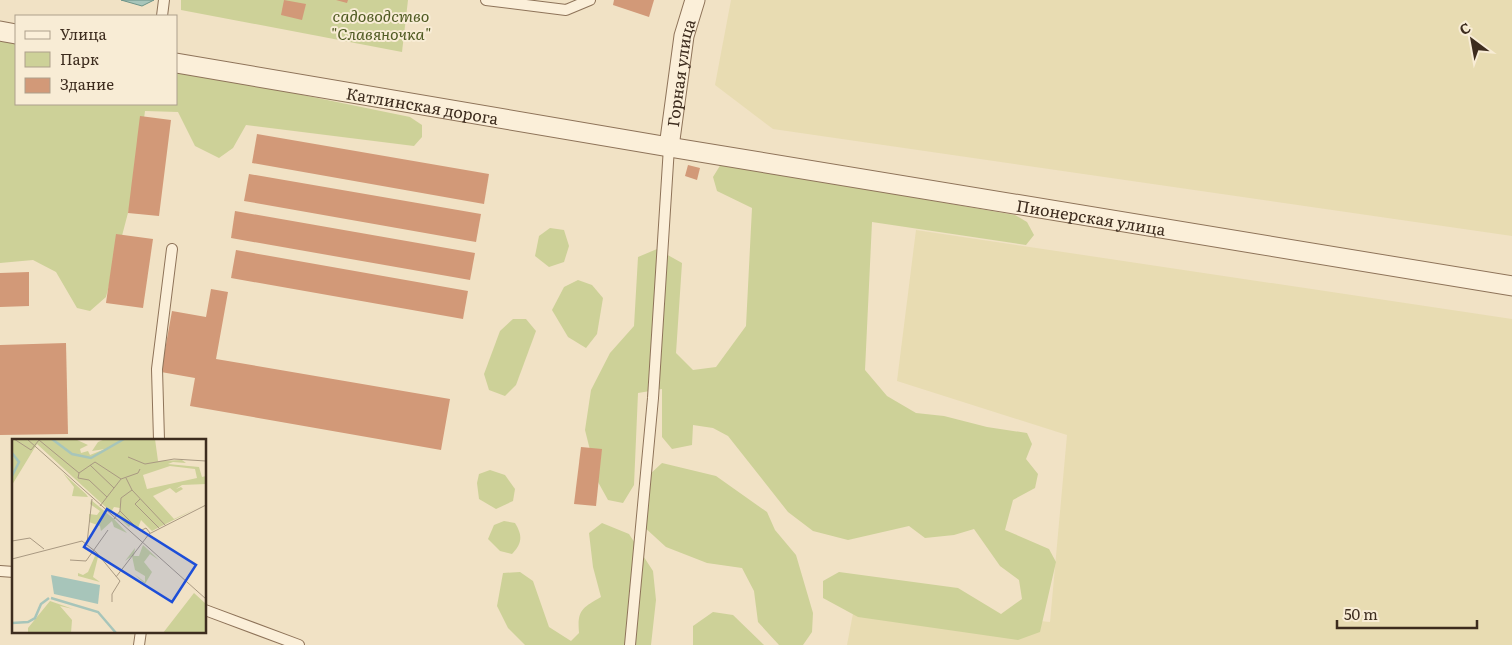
<svg xmlns="http://www.w3.org/2000/svg" width="1512" height="645" viewBox="0 0 1512 645" font-family="Literata,serif">
<style>
.farmland{fill:#e8dcb2}
.green{fill:#cdd198}
.water{fill:#a7c5ba;stroke:#6d9488}
.building{fill:#d29978}
.lines{fill:none;stroke-linecap:round;stroke-linejoin:round}
.lane-casing{stroke:#8e7359;stroke-width:12}
.street-casing{stroke:#8e7359;stroke-width:21}
.lane{stroke:#fbefd9;stroke-width:10}
.street{stroke:#fbefd9;stroke-width:19}
.labels{text-anchor:middle;dominant-baseline:central;stroke-width:4;stroke-linejoin:round;paint-order:stroke}
.park-label{font-size:16px;font-style:italic;fill:#505b23;stroke:#f8ecd5}
.street-label{font-size:16px;fill:#3d2c1e;stroke:#f8ecd5}
.inset-river{fill:none;stroke:#a7c5ba;stroke-width:2.5}
.inset-road{fill:none;stroke:#a99982;stroke-width:1}
.view{fill:#1d4ed8;fill-opacity:0.15;stroke:#1d4ed8;stroke-width:2.5}
.inset-edge{fill:none;stroke:#3d2c1e;stroke-width:2.5}
</style>
<rect width="100%" height="100%" fill="#f1e2c5"/>
<g class="farmland">
<path d="M731,0H1512V236L773,129L715,85Z"/>
<path d="M916,230L1512,319V645H847L855,603L1050,622L1067,435L897,381Z"/>
</g>
<g class="green">
<path d="M181,0H408L402,52L181,10Z"/>
<path d="M0,41L16,43V104H176V69L410,117L422,125V137L414,146L246,125L233,148L219,158L195,146L178,112L145,111L135,186L106,297L90,311L77,308L56,272L33,260L0,263Z"/>
<path d="M721,164L1015,215L1027,222L1034,235L1026,245L872,222L865,370L887,396L916,413L944,416L987,427L1027,433L1032,444L1026,459L1038,474L1035,488L1013,500L1005,530L1049,549L1056,562L1040,632L1018,640L858,617L823,598V581L839,572L958,588L1001,614L1022,599L1019,580L1000,566L974,529L954,535L925,538L909,526L848,540L813,531L788,512L728,436L713,428L693,425L692,445L672,449L662,437V389L638,393L634,485L623,503L608,500L598,482L585,430L591,390L610,353L634,326L638,257L657,249L682,263L676,353L693,370L716,367L746,326L752,208L717,191L713,177Z"/>
<path d="M550,228L564,230L569,246L564,262L549,267L535,256L539,236Z"/>
<path d="M578,280L592,285L603,298L597,334L586,348L568,337L552,310L564,287Z"/>
<path d="M513,319H526L536,331L516,385L505,396L489,390L484,374L500,331Z"/>
<path d="M662,463L716,476L767,512L775,530L796,555L813,613L812,632L803,645H779L758,622L754,591L742,568L707,563L666,547L643,526L649,475Z"/>
<path d="M490,470L505,475L515,489L513,501L496,509L479,499L477,483L479,474Z"/>
<path d="M504,521L515,523C523,536 522,543 512,554L500,551L488,539L494,525Z"/>
<path d="M602,523L629,534L653,571L656,600L651,645H525L508,628L497,606L503,573L520,572L533,581L549,627L571,641L579,633C577,610 582,608 601,597L593,567L589,533Z"/>
<path d="M713,612L733,615L764,645H693V626Z"/>
</g>
<path class="water" d="M121,0H154L142,6Z"/>
<g class="building">
<path d="M284,0L306,4L302,20L281,15Z"/>
<path d="M336,0H348L347,3Z"/>
<path d="M614,0H654L649,17L613,5Z"/>
<path d="M140,116L171,120L159,216L128,213Z"/>
<path d="M257,134L489,174L484,204L252,163Z"/>
<path d="M688,165L700,168L697,180L685,176Z"/>
<path d="M249,174L481,214L476,242L244,201Z"/>
<path d="M235,211L475,253L470,280L231,238Z"/>
<path d="M116,234L153,239L143,308L106,303Z"/>
<path d="M236,250L468,291L463,319L231,278Z"/>
<path d="M29,272V306L0,307V273Z"/>
<path d="M211,289L228,292L216,359L450,399L441,450L190,406L195,378L161,372L172,311L206,317Z"/>
<path d="M66,343L68,434L0,435V345Z"/>
<path d="M581,447L602,449L596,506L574,504Z"/>
</g>
<g class="lines">
<defs>
<g id="lane">
<path d="M486,0L566,10L590,0"/>
<path d="M162,16L164,0"/>
<path d="M159,440L157,369L172,249"/>
<path d="M0,571L14,572"/>
<path d="M205,610L299,645"/>
<path d="M139,645L141,631"/>
<path d="M630,645L653,398L669,147"/>
</g>
<g id="street">
<path d="M0,31L16,34"/>
<path id="s1" d="M176,63L669,147L1512,286"/>
<path id="s2" d="M669,147L684,36L695,0"/>
</g>
</defs>
<use href="#lane" class="lane-casing"/>
<use href="#street" class="street-casing"/>
<use href="#lane" class="lane"/>
<use href="#street" class="street"/>
</g>
<g class="labels">
<g class="park-label">
<text x="381" y="15">садоводство<tspan x="381" dy="18">"Славяночка"</tspan></text>
</g>
<g class="street-label">
<text stroke="none"><textPath href="#s2" startOffset="75">Горная улица</textPath></text>
<text stroke="none"><textPath href="#s1" startOffset="250">Катлинская дорога</textPath></text>
<text stroke="none"><textPath href="#s1" startOffset="928">Пионерская улица</textPath></text>
</g>
</g>
<g transform="translate(12 439)">
<rect width="194" height="194" fill="#f1e2c5"/>
<path d="M0,0H63L76,6L68,10L69,14L76,12L78,16L93,10L80,12L86,3L93,0H143L146,22L170,21L174,24L161,23L156,25L187,28L190,38L194,37V45L170,46L164,50L169,48L171,50L164,54L158,49L141,57L162,80L185,69L140,92L129,81L126,89L120,84L117,88L106,78L108,69L102,68L99,73L25,5L0,46ZM158,27L183,30L185,39L135,50L131,36ZM51,34L74,55L76,58L60,57L62,48ZM79,61L102,80L115,94L102,88L100,82L89,92L88,87L77,83V75L85,76L88,72L78,65ZM131,106L147,121L138,115L132,123L140,133L133,145L122,135L133,143V137L123,131L120,117L113,122L123,109L122,117H127ZM83,117L86,118L81,138L88,143L66,137V134L71,136L76,133ZM182,154L194,165V194H151ZM38,162L61,170L48,167L60,181L59,194H16V189Z" fill="#cdd198" fill-rule="evenodd"/>
<path d="M39,136L88,146L86,165L42,155Z" fill="#a7c5ba"/>
<path class="inset-river" d="M40,0L60,15L79,19L112,0M0,14L7,23L0,37M39,159L86,173L104,194M0,184L16,183L23,179L29,165L37,159"/>
<path class="inset-road" d="M2,0L19,11L27,1L67,34L83,23L109,40M15,0L194,160M116,18L133,25L162,20L194,22M78,26L102,49M67,34L66,39L77,41L95,58M114,39L120,51L154,87M128,60L123,65L148,90M88,67L109,40L126,34L128,30M108,72L128,92L134,89L138,94M102,80L108,72L109,59L120,51M0,102L18,99L32,110M75,104L80,60M0,120L70,102L84,113L108,142L100,155V163M58,121L74,122L96,91M104,138L137,95L194,66"/>
<path class="view" d="M95,70L184,126L160,163L72,108Z"/>
<rect width="194" height="194" class="inset-edge"/>
</g>
<rect x="15" y="15" width="162" height="90" fill="#f8ecd5" stroke="#ad9f8c"/>
<rect x="25" y="31" width="25" height="8" fill="#fbefd9" stroke="#ad9f8c"/>
<text x="60" y="40" font-size="15" fill="#3d2c1e">Улица</text>
<rect x="25" y="52" width="25" height="15" fill="#cdd198" stroke="#ad9f8c"/>
<text x="60" y="65" font-size="15" fill="#3d2c1e">Парк</text>
<rect x="25" y="78" width="25" height="15" fill="#d29978" stroke="#ad9f8c"/>
<text x="60" y="90" font-size="15" fill="#3d2c1e">Здание</text>
<g transform="translate(1472 40) rotate(328)" stroke="#f8ecd5" stroke-width="4" paint-order="stroke">
<path d="M0-4L9 19L0 12L-9 19Z" fill="#3d2c1e"/>
<text y="-8" font-size="14" font-weight="bold" text-anchor="middle" fill="#3d2c1e">С</text>
</g>
<path d="M1337 620v8h140v-8" fill="none" stroke="#3d2c1e" stroke-width="2.5"/>
<text x="1344" y="620" font-size="15" fill="#3d2c1e" stroke="#f8ecd5" stroke-width="4" paint-order="stroke">50 m</text>
</svg>
